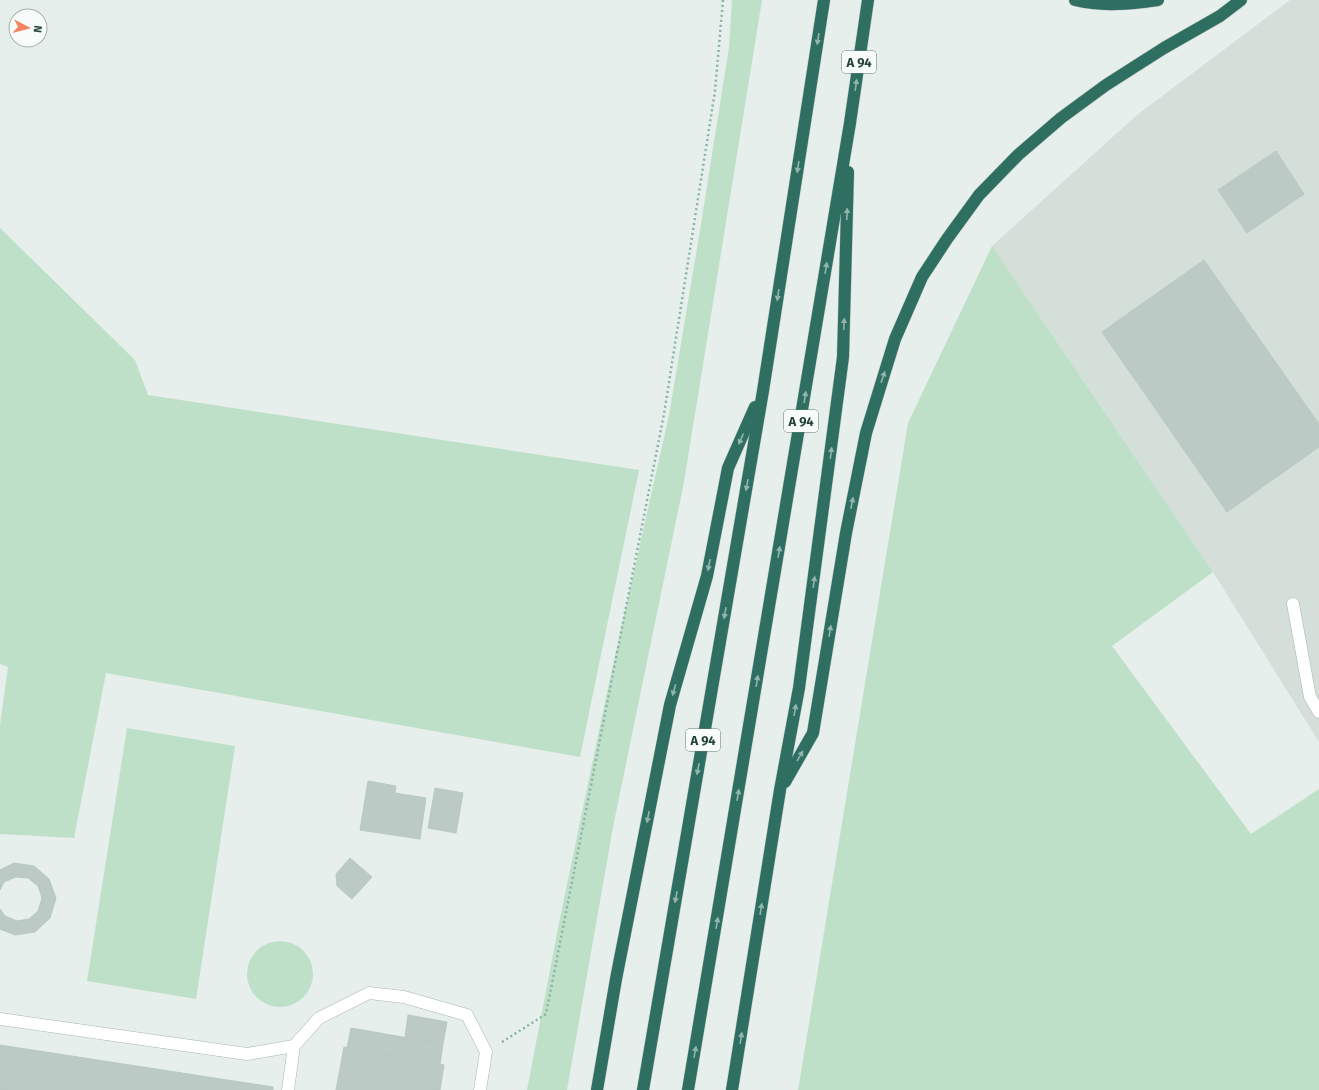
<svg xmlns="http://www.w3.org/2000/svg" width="1319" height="1090" viewBox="0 0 1319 1090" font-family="'Fira Sans',sans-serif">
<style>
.built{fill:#d4dfda}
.green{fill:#bfe0c8}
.building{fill:#bbcac4;stroke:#b8c9c2}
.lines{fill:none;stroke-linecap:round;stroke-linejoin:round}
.minor-casing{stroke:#a8b8b2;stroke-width:13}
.highway-casing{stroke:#c2cac8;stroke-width:13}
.path{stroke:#86b3a5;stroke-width:2.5;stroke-dasharray:2 3;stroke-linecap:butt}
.minor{stroke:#fff;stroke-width:12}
.highway{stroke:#2f6f62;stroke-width:12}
.oneway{fill:#93b5ae}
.labels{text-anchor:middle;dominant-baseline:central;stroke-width:3.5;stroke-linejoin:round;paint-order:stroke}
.shield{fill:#f7fbf9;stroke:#637a73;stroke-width:1}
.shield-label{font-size:13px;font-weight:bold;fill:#24423a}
</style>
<rect width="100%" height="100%" fill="#e6efeb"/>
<path class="built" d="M1290,0H1319V742L1213,572L992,246L1137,115Z"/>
<g class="green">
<path d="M732,0H762L684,482L613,827L567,1090H527L559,923L609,683L669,415L701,224L729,47Z"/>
<path d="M0,228L135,360L148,395L639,470L580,757L106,673L74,838L0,834V725L8,667L0,664Z"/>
<path d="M992,246L1213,572L1112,646L1251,834L1319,789V1090H798L908,423Z"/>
<path d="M127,728L235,746L196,999L87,981Z"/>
<circle cx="280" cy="974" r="33"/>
</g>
<g class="building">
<path d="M1276,151L1304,194L1247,233L1218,190Z"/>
<path d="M1204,260L1319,424V447L1227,512L1102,332Z"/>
<path d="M368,781L396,786L395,793L426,798L420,839L360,830Z"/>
<path d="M435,788L463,793L456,833L428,828Z"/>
<path d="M350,858L372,877L352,899L337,886L336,874Z"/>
<path d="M14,863L34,866L49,879L56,898L50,918L35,932L15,935L0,929V909L5,916L17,921L29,919L38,911L42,898L38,886L28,878L16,877L4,882L0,890V870Z"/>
<path d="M408,1015L447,1022L443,1044L405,1037Z"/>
<path d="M351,1028L443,1044L440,1064L347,1048Z"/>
<path d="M0,1045L273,1087V1090H0Z"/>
<path d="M344,1047L444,1065L440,1090H336Z"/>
</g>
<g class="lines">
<defs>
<g id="minor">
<path d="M1293,604L1310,697L1319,712"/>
<path d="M0,1019L247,1054L294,1046L319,1018L369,993L404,997L467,1015L486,1052L480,1090"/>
<path d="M288,1090L294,1046"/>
</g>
<g id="highway">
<path d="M1075,0C1104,7 1129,4 1158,0"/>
<path d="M785,782L813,733L846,533L866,433L895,339L922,277L947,239L979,195L1018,155L1061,118L1106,85L1164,48L1220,16L1241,0"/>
<path d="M597,1090L616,979L670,705L707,576L728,468L755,407"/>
<path d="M643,1090L763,391L824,0"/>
<path d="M688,1090L850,123L868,0"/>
<path d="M732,1090L780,790L799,688L843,357L848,172"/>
</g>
</defs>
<use href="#minor" class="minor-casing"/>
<use href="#highway" class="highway-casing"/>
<path class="path" d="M502,1042L546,1014L664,414L715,91L723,0"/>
<use href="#minor" class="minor"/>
<use href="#highway" class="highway"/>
</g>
<defs><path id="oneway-solid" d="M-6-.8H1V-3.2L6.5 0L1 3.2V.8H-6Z"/></defs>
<g class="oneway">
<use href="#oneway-solid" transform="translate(818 39) rotate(99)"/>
<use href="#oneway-solid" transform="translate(856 85) rotate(-82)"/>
<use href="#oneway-solid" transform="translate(798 167) rotate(99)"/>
<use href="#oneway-solid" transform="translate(847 214) rotate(-88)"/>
<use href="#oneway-solid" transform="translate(826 268) rotate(-81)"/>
<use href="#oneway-solid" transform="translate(778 295) rotate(99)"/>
<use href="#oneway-solid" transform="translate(844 324) rotate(-88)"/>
<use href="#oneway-solid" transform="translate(883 377) rotate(-72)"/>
<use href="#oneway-solid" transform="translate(805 397) rotate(-81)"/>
<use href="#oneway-solid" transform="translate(741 439) rotate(114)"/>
<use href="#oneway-solid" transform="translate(831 453) rotate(-83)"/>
<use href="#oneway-solid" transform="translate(747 485) rotate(100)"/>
<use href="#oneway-solid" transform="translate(852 503) rotate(-79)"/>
<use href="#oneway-solid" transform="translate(779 552) rotate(-81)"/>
<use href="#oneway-solid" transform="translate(709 565) rotate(101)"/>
<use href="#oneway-solid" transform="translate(814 582) rotate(-82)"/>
<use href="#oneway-solid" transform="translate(725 613) rotate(100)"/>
<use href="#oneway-solid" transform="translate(830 631) rotate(-81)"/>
<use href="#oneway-solid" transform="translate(757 681) rotate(-81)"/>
<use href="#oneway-solid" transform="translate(674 690) rotate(106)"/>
<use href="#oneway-solid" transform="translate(795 710) rotate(-80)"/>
<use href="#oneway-solid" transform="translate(800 756) rotate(-60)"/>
<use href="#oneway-solid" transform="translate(698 769) rotate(100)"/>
<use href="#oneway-solid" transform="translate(738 795) rotate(-80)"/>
<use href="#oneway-solid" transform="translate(648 817) rotate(101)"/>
<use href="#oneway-solid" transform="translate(676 897) rotate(100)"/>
<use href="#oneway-solid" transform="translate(761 909) rotate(-81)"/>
<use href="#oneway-solid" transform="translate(717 923) rotate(-80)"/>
<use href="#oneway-solid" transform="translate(741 1038) rotate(-81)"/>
<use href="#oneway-solid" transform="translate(695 1052) rotate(-80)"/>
</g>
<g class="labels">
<g class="shield">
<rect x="842" y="51" width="34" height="22" rx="3"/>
<rect x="784" y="410" width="34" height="22" rx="3"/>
<rect x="686" y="729" width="34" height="22" rx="3"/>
</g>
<g class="shield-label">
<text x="859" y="62">A 94</text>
<text x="801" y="421">A 94</text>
<text x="703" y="740">A 94</text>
</g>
</g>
<g transform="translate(28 28) rotate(97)"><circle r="19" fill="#f7fbf9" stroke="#a3b1ad"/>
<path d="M0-3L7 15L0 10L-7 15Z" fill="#f4845f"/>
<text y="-6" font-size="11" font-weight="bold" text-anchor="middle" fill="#24423a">N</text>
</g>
</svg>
